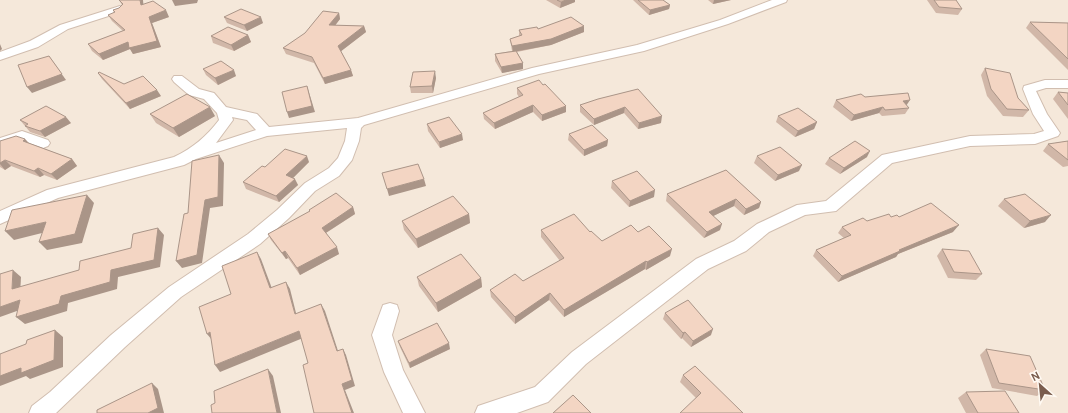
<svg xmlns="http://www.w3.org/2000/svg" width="1068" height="413" viewBox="0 0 1068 413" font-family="Cabin,sans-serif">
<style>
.residential{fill:#f5e8da}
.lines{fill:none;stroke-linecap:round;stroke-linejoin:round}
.minor-casing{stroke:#d1beb0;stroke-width:2}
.minor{fill:#fff;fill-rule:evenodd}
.wall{fill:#d1b7a8}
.shaded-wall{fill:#aa9588}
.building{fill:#f3d5c3;stroke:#aa9588}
</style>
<rect width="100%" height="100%" fill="#fdf6ec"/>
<rect class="residential" x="0" y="0" width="1068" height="413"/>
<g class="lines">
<defs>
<g id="minor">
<path d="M772,0H787L786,2L728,24L644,51L539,74L364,125L361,128L359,141L352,160L339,176L315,191L289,218L260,244L181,297L125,347L56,413H29L32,406L50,392L111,335L169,287L248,234L277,210L305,183L329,168L338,158L345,141L347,128L267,136L196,159L184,165L58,198L0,224V211L47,190L174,157C193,148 207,136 219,120L217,113L204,99L189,95L174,82L172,79L174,76H182L199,89L214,93L226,107L257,114L269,127L358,118L532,68L637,45L720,20ZM232,117L247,120L256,130L216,143L233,120Z"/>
<path d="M120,6L125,9L124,11L68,29L38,47L0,60V52L30,41L60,25Z"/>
<path d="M1045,80H1068V88H1046L1036,91L1047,114L1060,133L1058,136L1035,144L970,146L892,163L836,211L805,215L769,232L746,251L708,269L586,364L548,402L517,413H475L478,406L535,387L572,352L696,259L734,241L757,224L797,205L826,201L882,155L970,136L1034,134L1044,131L1033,114L1023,89L1024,86Z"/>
<path d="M22,131L48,140L50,143L48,146L43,148L22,141L0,148V138Z"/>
<path d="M390,303L397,305L399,311L392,335L403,370L425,413H403L384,372L372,335L383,305Z"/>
</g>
</defs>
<use href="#minor" class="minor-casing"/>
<use href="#minor" class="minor"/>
</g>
<g class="wall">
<path d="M119,0H143V4L169,17L152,23L161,47L133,54L130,49L103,60L92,51L88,44L123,31L112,21L108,15L114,13L113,10L119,8L122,5Z"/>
<path d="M546,0H575V2L560,8Z"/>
<path d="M633,0H663L670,5L669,9L649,15Z"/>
<path d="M708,0H731L713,4Z"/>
<path d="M927,0H956L962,9L958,15L936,13Z"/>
<path d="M339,13L340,19L335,25L364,26L366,32L341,51L351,70L353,76L325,84L314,63L286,54L283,48Z"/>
<path d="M224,17L263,23L247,31L227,23Z"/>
<path d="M1030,22L1068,23V70L1026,28Z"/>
<path d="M538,29L584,32L551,45L517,52L523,63V69L502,73L495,61V54L512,51L510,39L519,36V30Z"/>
<path d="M248,35L251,42L234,51L213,43L211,36Z"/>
<path d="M985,68L1018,98L1029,110L1023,117L1003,116L987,96L981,75Z"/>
<path d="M203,69L236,76L218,85L206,75Z"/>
<path d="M98,73L124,84L161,96L130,109L102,79Z"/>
<path d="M436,78L433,93H411L410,87Z"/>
<path d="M543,85L566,106V112L542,121L533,112L495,129L484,119L483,113L519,97L517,94V88Z"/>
<path d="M638,89L661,123L638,129L624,113L594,125L580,112V105Z"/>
<path d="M1058,92L1068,93V119L1053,99Z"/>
<path d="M865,97L906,105L909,108L905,114L882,116L879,113L851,121L833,107L836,100Z"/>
<path d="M150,114L215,116L179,137L156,123Z"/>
<path d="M778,116L817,122L814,129L795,137L776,122Z"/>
<path d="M20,120L71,123L45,137L30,132Z"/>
<path d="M427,124L463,140L440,148L428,131Z"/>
<path d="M569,134L608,140L607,146L584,156L568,140Z"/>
<path d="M25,139L29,143L72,159L77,166L57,180L44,175L40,177L11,166L5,170L0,167V141Z"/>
<path d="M1068,141V166L1063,167L1043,151L1048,144Z"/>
<path d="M757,156L799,171L775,181L754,163Z"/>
<path d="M867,157L840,174L825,164L829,158Z"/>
<path d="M309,162L293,178L298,185L279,202L246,189L243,182L265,167Z"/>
<path d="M726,170L761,202L759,208L744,215L734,206L713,216L720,230L704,238L666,201L667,194Z"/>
<path d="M612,181L654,197L629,207L611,188Z"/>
<path d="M1004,199L1045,222L1024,228L998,206Z"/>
<path d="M353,207L355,214L326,233L339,254L300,275L288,258L286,259L271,240L268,234L309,212V210Z"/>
<path d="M469,214L470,223L418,248L404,230L402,221Z"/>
<path d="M891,217H899L953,232L898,254L896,257L838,282L813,256L816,250L844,238L838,233L842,227Z"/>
<path d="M541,230L590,232L602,241L638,232L670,256L646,270L645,269L564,317L549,300L515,324L491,297L490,290L523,281L560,261L541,237Z"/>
<path d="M942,249L982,274L976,280L948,278L937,256Z"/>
<path d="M417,277L481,278L482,287L438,312L419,286Z"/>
<path d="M665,313L711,335L691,347L682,338L681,339L663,319Z"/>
<path d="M398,341L450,349L410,368L400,347Z"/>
<path d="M986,349L1045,390L1037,396L992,388L980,355Z"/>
<path d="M683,375L743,413L696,398L680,382Z"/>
<path d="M966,392L1019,413H966L958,398Z"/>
</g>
<g class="shaded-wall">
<path d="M140,0H143L144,11L141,5Z"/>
<path d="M172,0H198L197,3L175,6Z"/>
<path d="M566,0H575V2L560,8L561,2Z"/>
<path d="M714,0H731L713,4Z"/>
<path d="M670,5L669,9L649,15L650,10Z"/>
<path d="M166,10L169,17L152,23L161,47L133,54L130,49L103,60L99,54L149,17Z"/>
<path d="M339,13L340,19L331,31L329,25Z"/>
<path d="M261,17L263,23L247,31L244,25Z"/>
<path d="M364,26L366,32L340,52L338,46Z"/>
<path d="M584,26V32L551,45L513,52L512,46Z"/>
<path d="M248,35L251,42L234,51L231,45Z"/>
<path d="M0,44L2,49L0,51Z"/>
<path d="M49,56L66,80L32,93L27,87Z"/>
<path d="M523,63V69L502,73L501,67Z"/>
<path d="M234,70L236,76L218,85L215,78Z"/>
<path d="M351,70L353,76L325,84L323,78Z"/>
<path d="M435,71L436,78L433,93L432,86Z"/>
<path d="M307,86L315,112L289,118L287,112Z"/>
<path d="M157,90L161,96L130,109L126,103Z"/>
<path d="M910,100L906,106L903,101Z"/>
<path d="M533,105V112L495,129L494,123Z"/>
<path d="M566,106V112L542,121V115Z"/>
<path d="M210,107L215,116L179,137L173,128Z"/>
<path d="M625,107L624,113L594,125V119Z"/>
<path d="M883,107L879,113L851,121L854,115Z"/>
<path d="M662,116L661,123L638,129L639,123Z"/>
<path d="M66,117L71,123L45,137L40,131Z"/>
<path d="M817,122L814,129L795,137L798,131Z"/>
<path d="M462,134L463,140L440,148L439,142Z"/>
<path d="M25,139L31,146L23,141Z"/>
<path d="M608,140L607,146L584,156V150Z"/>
<path d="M870,151L867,157L840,174L844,168Z"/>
<path d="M219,155L224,163L223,206L210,208L202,263L182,268L176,261L205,200Z"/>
<path d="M307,156L309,162L289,182L286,175Z"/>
<path d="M72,159L77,166L57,180L51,174Z"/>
<path d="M5,160L11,166L5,170L0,164V163Z"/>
<path d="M802,165L799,171L775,181L778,175Z"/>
<path d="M38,168L44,175L40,177L34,171Z"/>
<path d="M295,179L298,185L279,202L276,196Z"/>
<path d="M424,179L426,186L389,196L387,189Z"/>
<path d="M655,190L654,197L629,207L630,201Z"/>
<path d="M87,195L94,203L82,243L47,250L39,242Z"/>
<path d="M736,199L734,206L707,219L709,212Z"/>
<path d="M761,202L759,208L744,215L746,209Z"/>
<path d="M353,207L355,214L324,234L322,228Z"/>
<path d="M469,214L470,223L418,248L416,239Z"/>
<path d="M1051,215L1045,222L1024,228L1030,221Z"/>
<path d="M46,222L54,230L14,240L5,231Z"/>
<path d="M722,224L720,230L704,238L707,232Z"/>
<path d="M959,225L953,232L898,254L896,257L838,282L842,276L899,250Z"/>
<path d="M158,228L164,235L160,267L118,277L117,289L68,303L67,311L25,324L16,317L111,270Z"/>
<path d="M337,247L339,254L300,275L297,268Z"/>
<path d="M672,249L670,256L646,270L647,262Z"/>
<path d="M285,251L288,258L286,259L282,253Z"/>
<path d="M257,252L261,259L274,294L270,288Z"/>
<path d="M646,261L645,269L564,317V310Z"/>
<path d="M13,270L21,277L20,296L12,289Z"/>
<path d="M481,278L482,287L438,312L436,303Z"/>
<path d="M286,282L290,289L298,321L295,314Z"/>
<path d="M550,293L549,300L515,324V317Z"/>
<path d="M20,300L28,307L0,317V307Z"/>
<path d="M321,304L325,311L340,357L337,351Z"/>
<path d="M713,329L711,335L691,347L693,341Z"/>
<path d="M55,330L63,337V367L30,379L26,376L0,386V376Z"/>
<path d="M299,331L303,338L220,372L215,365Z"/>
<path d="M210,332L212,340L207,334Z"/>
<path d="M685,332L682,338L681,339L683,333Z"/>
<path d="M449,343L450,349L410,368L409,363Z"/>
<path d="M343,349L346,355L355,386L345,390L354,413H352L342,384Z"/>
<path d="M268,369L273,376L281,413H277Z"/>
<path d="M152,383L158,389L164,413H148Z"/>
</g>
<g class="building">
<path d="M119,0H140L141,5L153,1L166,10L149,17L157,41L129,48L128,42L99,54L88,44L125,30L108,15L115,12L113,10L119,8L123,4Z"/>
<path d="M557,0H566L561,2Z"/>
<path d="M638,0H663L670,5L650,10Z"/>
<path d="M934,0H956L962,9L939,7Z"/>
<path d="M241,9L261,17L244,25L224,17Z"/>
<path d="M323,11L339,13L329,25L364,26L338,46L351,70L323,78L312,57L283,48L305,33Z"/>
<path d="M571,17L584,26L551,39L512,46L510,39L522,35L519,30L537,27L538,29Z"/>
<path d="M1030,22L1068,23V59Z"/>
<path d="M228,27L248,35L231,45L211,36Z"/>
<path d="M516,51L523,63L501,67L495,54Z"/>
<path d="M49,56L62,74L27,87L18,65Z"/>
<path d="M221,61L234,70L215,78L203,69Z"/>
<path d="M985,68L1010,73L1018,98L1029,110L1007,109L991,89Z"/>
<path d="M435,71L432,86L410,87L413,72Z"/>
<path d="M99,72L124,84L143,76L157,90L126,103L98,73Z"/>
<path d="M539,80L543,85L545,84L566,106L542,115L533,105L494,123L483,113L523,95L517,88Z"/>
<path d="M307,86L312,106L287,112L282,92Z"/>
<path d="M638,89L662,116L639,123L625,107L594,119L580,105L598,99Z"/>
<path d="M1058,92L1068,93V105Z"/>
<path d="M908,93L910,100L903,101L909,108L885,110L883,107L854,115L836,100L861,94L865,97Z"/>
<path d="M187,94L210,107L173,128L150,114Z"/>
<path d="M46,106L66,117L40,131L25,126L28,124L20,120Z"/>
<path d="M798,108L817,122L798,131L778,116Z"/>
<path d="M449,117L462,134L439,142L427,124Z"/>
<path d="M592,125L608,140L584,150L569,134Z"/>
<path d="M16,136L25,139L23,141L72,159L51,174L38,168L34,171L5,160L0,163V141Z"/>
<path d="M855,141L870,151L844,168L829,158Z"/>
<path d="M1068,141V160L1048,144Z"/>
<path d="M780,147L802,165L778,175L757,156Z"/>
<path d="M285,149L307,156L286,175L295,179L276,196L243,182L262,166L265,167Z"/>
<path d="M219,155L218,197L205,200L197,255L176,261L184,214L188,213L192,161Z"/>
<path d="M418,164L424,179L387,189L382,173Z"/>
<path d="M726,170L761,202L746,209L736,199L709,212L722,224L707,232L667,194Z"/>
<path d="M637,171L655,190L630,201L612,181Z"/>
<path d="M336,193L353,207L322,228L337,247L297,268L285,251L282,253L268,234L310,211L309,210Z"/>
<path d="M1025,194L1051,215L1030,221L1004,199Z"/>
<path d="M87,195L75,234L39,242L46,222L5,231L12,210Z"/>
<path d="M453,196L469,214L416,239L402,221Z"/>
<path d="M931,203L959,225L899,250L900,251L842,276L816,250L851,235L842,227L863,218L867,221L889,214L891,217L897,215L899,217Z"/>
<path d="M574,214L590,232L591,231L602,241L631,225L638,232L649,226L672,249L647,262L646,261L564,310L550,293L515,317L490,290L515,274L523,281L564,258L541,230Z"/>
<path d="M158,228L154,260L111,270L110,282L61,296L59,304L16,317L20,300L0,307V274L13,270L12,289L79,270L80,261L131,248L133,234Z"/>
<path d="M942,249L969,251L982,274L954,272Z"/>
<path d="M257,252L270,288L286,282L295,314L321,304L337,351L343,349L352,380L342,384L352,413H314L303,365L308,363L299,331L215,365L210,332L207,334L199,307L231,294L222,266Z"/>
<path d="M461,254L481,278L436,303L417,277Z"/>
<path d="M688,300L713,329L693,341L685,332L683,333L665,313Z"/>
<path d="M437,323L449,343L409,363L398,341Z"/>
<path d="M55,330L54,360L21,373V368L0,376V354L26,344L27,340Z"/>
<path d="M986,349L1030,356L1045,390L999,383Z"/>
<path d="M695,366L743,413H680L701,393L683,375Z"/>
<path d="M268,369L277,413H212L211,405L215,403L214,391Z"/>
<path d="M152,383L158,408L148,413H97V410Z"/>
<path d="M1005,391L1019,413H978L966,392Z"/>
<path d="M573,395L591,413H553Z"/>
</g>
<g transform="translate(1040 385) rotate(333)" stroke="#fffaf3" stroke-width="3" paint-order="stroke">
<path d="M0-3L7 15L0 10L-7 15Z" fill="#7a5c4d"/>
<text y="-6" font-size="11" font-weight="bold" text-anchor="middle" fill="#7a5c4d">N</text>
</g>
</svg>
